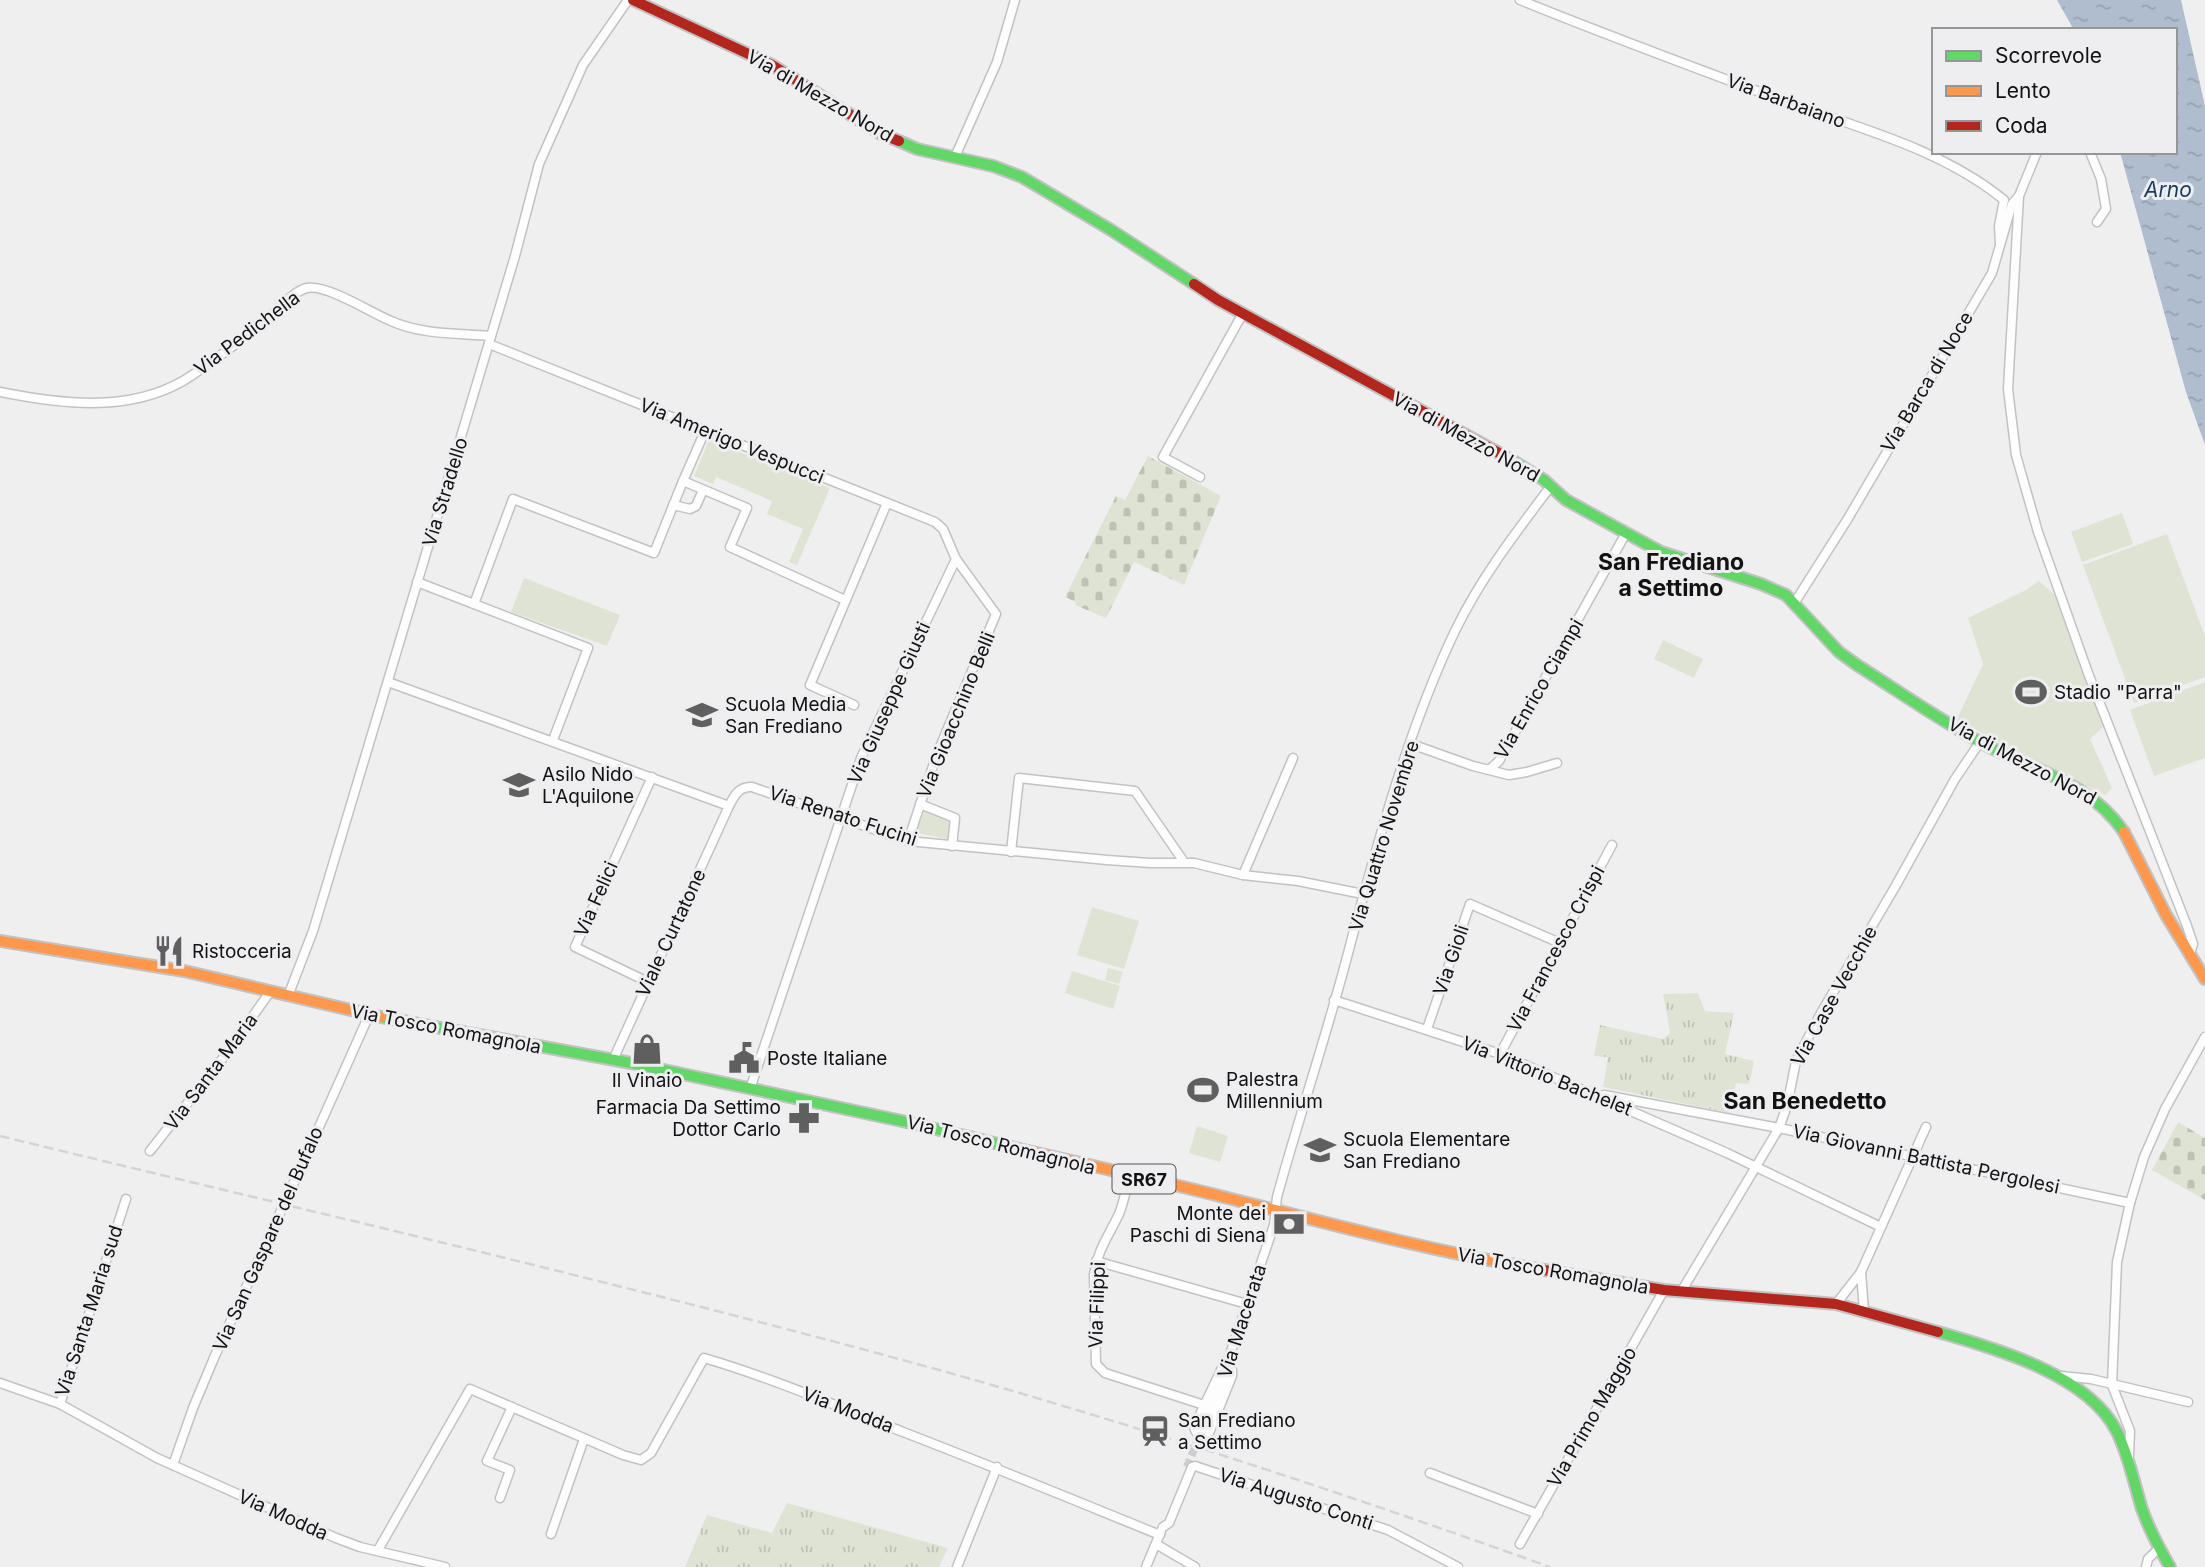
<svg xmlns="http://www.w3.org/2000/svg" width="2205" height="1567" viewBox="0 0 2205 1567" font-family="Inter,sans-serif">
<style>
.grass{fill:url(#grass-tufts)}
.cemetery{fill:url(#cemetery-stones)}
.park{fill:#dfe3d4}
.water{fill:url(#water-ripples)}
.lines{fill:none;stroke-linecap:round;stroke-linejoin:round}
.street-tunnel{stroke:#cececf;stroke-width:8;stroke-dasharray:8 4;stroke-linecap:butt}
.street-casing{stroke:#c2c2c3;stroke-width:11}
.fast-casing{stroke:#c2c2c3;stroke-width:14}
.slow-casing{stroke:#c2c2c3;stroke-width:14}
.jam-casing{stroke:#c2c2c3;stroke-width:14}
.street{stroke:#fdfdfd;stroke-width:8}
.fast{stroke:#63d668;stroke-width:10}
.slow{stroke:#ff974d;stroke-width:10}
.jam{stroke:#b3261e;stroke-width:10}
.rail{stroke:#d4d4d4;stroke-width:2.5;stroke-dasharray:10 5;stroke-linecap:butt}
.street-bridge-casing{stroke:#c2c2c3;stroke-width:11;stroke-linecap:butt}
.street-bridge{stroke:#fdfdfd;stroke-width:8}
.labels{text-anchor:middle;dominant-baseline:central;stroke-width:6;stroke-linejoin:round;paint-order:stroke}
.shield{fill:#eeeef1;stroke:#555456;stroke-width:2}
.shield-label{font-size:18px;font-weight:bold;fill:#131213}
.street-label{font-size:19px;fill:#131213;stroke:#eeeef1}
.poi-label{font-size:19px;fill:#131213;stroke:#eeeef1;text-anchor:start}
.water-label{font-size:21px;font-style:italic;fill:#1b3b5e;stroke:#eeeef1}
.quarter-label{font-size:23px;font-weight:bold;fill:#131213;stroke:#eeeef1}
</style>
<defs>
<pattern id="grass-tufts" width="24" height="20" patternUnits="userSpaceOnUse" patternTransform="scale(1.75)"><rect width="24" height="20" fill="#dfe3d4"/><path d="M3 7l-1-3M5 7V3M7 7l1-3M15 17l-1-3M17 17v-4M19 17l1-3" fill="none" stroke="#bec2b5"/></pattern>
<pattern id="cemetery-stones" width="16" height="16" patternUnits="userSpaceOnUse" patternTransform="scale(1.75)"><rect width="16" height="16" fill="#dfe3d4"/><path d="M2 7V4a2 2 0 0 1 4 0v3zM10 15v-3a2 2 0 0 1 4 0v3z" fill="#bec2b5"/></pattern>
<pattern id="water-ripples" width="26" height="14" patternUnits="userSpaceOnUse" patternTransform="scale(1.75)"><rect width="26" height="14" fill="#afbdce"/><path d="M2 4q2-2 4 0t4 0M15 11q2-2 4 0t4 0" fill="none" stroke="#96a1b0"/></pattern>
</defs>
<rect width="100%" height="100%" fill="#efeff0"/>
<g class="grass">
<path d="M1698,993L1705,1011L1734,1013L1725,1054L1754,1061L1749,1084L1736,1083L1730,1113L1603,1087L1608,1057L1594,1056L1600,1025L1663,1039L1670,1033L1663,994Z"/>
<path d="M787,1503L948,1548L939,1567H685L707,1515L772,1533Z"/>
</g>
<g class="cemetery">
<path d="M1148,456L1221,496L1184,585L1134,562L1106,618L1075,605L1076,602L1065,597L1116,496L1125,500Z"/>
<path d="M2178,1122L2205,1138V1200L2152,1170Z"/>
</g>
<g class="park">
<path d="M709,440L830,488L797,565L789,562L803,529L767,514L772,501L716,477L713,484L694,476Z"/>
<path d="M2122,513L2133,544L2082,562L2071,532Z"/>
<path d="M2167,534L2205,636V677L2134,703L2083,565Z"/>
<path d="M524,578L620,615L607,646L511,612Z"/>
<path d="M2039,581L2057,597L2104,726L2090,739L2112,788L2105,795L2017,753L1957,719L1983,664L1968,618L2026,590Z"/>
<path d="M1663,640L1703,659L1694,678L1654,659Z"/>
<path d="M2205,682V758L2154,776L2130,710Z"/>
<path d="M925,810L952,820L950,839L916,833Z"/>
<path d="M1092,907L1139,921L1124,969L1077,955Z"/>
<path d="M1108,968L1123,972L1119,984L1105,980Z"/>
<path d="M1072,971L1120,986L1113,1009L1065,993Z"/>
<path d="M1197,1126L1228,1136L1220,1162L1189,1153Z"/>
</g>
<path class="water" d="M2057,0H2181L2205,106V445L2186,392L2120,152H2175V30H2074Z"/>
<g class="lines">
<path class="street-tunnel" d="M1187,1467L1202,1429"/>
<defs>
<g id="street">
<path d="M1520,0C1611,37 1703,71 1795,105C1866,130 1944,151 2004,200L1999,226L2000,244"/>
<path d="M2090,152L2101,179L2106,209L2097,222"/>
<path d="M955,157L997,62L1015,0"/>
<path d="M2019,196L2008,389L2016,455L2038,532L2088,673L2187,926L2193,944L2190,954"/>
<path d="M489,344L935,522L943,529L956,559L996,614L937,754L908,841"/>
<path d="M0,392C60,404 127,413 183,381C209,365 233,346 257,328C270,318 292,291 307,288C327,284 371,313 391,321C422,335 458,333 491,336"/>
<path d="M705,431L683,481L747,508L730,547L845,600"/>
<path d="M1200,477L1163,457L1243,313"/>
<path d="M673,505L690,509L696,506L703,490"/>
<path d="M417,582L588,648L553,740"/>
<path d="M1795,602L1847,520L1992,273L2012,204L2019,196L2037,152"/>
<path d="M474,604L513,499L654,553L683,481"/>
<path d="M388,682L729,806C734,796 739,786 752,787L908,841L1107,860L1150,863H1194L1243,875L1298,881L1363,894"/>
<path d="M854,705L810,685L887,503"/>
<path d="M1411,744L1473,766L1509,775L1527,772L1557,763"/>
<path d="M1490,769L1499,761L1626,533"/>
<path d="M920,804L955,818L952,846"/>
<path d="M1011,852L1019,778L1135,791L1184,862"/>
<path d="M1243,875L1293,758"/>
<path d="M648,982L575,947L652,777"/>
<path d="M288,996L313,931L515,256L539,164L583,65L628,0"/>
<path d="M1334,1000L1500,1054L1727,1153L1881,1227"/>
<path d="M1427,1029L1470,904L1560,943"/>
<path d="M1500,1054L1612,845"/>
<path d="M613,1060L729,806"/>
<path d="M750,1089L861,758L956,559"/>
<path d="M1604,1095L1779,1128L2130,1203"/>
<path d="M324,1116L369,1015"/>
<path d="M150,1151L220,1062L270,992"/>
<path d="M1130,1176C1126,1188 1124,1202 1119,1214C1109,1235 1097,1251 1094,1275L1096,1364L1105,1373L1204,1405"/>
<path d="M1096,1261L1247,1304"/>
<path d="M1861,1272L1926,1127"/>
<path d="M1681,1292L1779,1128L1787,1106L1796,1061L1821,1013L1895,887L1955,779L1980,742"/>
<path d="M1836,1304L1861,1272L1864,1311"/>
<path d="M1227,1363L1232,1370V1376L1209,1433L1204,1435L1196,1432L1194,1427L1222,1368Z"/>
<path d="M2061,1376L2091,1379L2188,1402"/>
<path d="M0,1383L60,1404L126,1199"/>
<path d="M60,1404L157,1458L336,1538L360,1547L445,1567"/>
<path d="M1202,1429L1224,1378L1227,1363L1274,1225L1277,1197C1301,1110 1330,1025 1352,938C1379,837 1410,725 1455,631C1480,579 1516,532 1551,486"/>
<path d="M2129,1456L2130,1431L2112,1385L2117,1262L2130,1203L2144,1157L2165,1109L2205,1037"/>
<path d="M173,1465L193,1408L214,1358"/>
<path d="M1430,1473L1538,1514"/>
<path d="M500,1498L510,1470L487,1461L512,1407"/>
<path d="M1163,1527L1169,1523L1192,1467L1195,1466L1388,1530L1458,1567"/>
<path d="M551,1534L584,1439"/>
<path d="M1156,1544L1195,1567"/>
<path d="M1520,1544L1664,1290"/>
<path d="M378,1550L470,1389L623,1455L641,1460L651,1453L704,1358C772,1378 837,1406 903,1432C989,1465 1074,1500 1160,1535"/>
<path d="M957,1567L997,1467"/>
<path d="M1146,1567L1161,1531"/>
<path d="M2146,1567L2148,1559L2158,1549"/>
</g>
<g id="fast">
<path d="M899,141L917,149L993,166L1022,177L1111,230L1194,284"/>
<path d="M1510,459L1544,480L1566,500L1661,552L1761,584L1786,595L1839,652L1857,665C1898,691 1938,719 1980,742C2033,771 2088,780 2124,832"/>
<path d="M381,1017L631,1063L902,1121L1019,1149"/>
<path d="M1938,1332C1995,1348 2089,1375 2117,1432C2129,1456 2134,1483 2142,1509C2149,1529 2159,1548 2170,1567"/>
</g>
<g id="slow">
<path d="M2124,832L2166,915L2205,979"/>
<path d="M0,941L184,971L381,1017"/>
<path d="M1019,1149C1085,1164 1151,1179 1216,1195C1323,1222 1429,1251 1538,1269"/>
</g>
<g id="jam">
<path d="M633,0L772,65L881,134L899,141"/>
<path d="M1194,284L1218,300L1510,459"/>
<path d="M1538,1269L1664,1290L1836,1304L1938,1332"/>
</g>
</defs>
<use href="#street" class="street-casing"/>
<use href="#fast" class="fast-casing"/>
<use href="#slow" class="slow-casing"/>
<use href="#jam" class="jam-casing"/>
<use href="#street" class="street"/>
<use href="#fast" class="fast"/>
<use href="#slow" class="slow"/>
<use href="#jam" class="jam"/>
<path class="rail" d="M0,1136C317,1213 635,1286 950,1373C1152,1430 1352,1496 1550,1567"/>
<defs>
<path id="street-bridge" d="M214,1358L324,1116"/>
</defs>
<use href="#street-bridge" class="street-bridge-casing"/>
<use href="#street-bridge" class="street-bridge"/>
</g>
<defs>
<symbol id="stadium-bare" viewBox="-9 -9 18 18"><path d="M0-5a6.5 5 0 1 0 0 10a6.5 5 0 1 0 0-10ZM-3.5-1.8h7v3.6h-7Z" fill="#605f60" stroke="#eeeef1" stroke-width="2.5" paint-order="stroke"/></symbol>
<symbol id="school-bare" viewBox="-9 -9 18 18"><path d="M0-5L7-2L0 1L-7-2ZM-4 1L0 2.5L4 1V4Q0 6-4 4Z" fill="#605f60" stroke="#eeeef1" stroke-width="2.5" paint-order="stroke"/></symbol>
<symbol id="restaurant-bare" viewBox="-9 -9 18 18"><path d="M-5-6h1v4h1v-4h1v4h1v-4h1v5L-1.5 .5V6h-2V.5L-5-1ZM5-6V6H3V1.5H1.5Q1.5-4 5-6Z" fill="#605f60" stroke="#eeeef1" stroke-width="2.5" paint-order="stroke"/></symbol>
<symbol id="shop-bare" viewBox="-9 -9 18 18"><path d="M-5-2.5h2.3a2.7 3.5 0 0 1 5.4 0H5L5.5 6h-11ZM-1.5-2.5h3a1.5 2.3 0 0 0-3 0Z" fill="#605f60" stroke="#eeeef1" stroke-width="2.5" paint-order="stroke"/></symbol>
<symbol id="civic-bare" viewBox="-9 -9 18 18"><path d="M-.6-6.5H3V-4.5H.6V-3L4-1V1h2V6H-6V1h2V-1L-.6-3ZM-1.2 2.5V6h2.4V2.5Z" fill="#605f60" stroke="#eeeef1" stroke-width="2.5" paint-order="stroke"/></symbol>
<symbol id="pharmacy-bare" viewBox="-9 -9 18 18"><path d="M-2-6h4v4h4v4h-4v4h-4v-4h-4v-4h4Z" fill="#605f60" stroke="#eeeef1" stroke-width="2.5" paint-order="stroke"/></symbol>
<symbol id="bank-bare" viewBox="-9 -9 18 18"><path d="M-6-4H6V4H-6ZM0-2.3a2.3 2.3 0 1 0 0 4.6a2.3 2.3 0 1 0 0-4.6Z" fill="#605f60" stroke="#eeeef1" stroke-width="2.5" paint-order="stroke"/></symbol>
<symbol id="station-bare" viewBox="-9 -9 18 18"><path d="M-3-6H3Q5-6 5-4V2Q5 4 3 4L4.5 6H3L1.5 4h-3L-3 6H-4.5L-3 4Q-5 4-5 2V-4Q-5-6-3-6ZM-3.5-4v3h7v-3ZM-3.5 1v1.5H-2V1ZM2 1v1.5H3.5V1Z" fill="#605f60" stroke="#eeeef1" stroke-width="2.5" paint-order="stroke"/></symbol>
</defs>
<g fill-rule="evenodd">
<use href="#stadium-bare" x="2009" y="670" width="44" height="44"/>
<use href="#school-bare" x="680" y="693" width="44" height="44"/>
<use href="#school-bare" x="497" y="763" width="44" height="44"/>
<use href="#restaurant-bare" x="147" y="929" width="44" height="44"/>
<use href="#shop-bare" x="625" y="1027" width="44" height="44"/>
<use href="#civic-bare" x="722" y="1036" width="44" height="44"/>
<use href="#stadium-bare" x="1181" y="1068" width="44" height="44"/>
<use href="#pharmacy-bare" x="782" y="1096" width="44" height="44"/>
<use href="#school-bare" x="1298" y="1128" width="44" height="44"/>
<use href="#bank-bare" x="1267" y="1202" width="44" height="44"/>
<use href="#station-bare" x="1133" y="1409" width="44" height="44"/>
</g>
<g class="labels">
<rect class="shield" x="1112.5" y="1164.5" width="63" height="29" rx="5"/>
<g class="shield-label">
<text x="1144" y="1179">SR67</text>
</g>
<g class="street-label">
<text transform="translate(820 96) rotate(30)">Via di Mezzo Nord</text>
<text transform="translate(1786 101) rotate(20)">Via Barbaiano</text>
<text transform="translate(247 333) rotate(-37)">Via Pedichella</text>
<text transform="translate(1927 382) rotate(-59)">Via Barca di Noce</text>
<text transform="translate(1466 437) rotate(29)">Via di Mezzo Nord</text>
<text transform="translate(732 441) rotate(22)">Via Amerigo Vespucci</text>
<text transform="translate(445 492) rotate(-73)">Via Stradello</text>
<text transform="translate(1539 689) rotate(-60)">Via Enrico Ciampi</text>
<text transform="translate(889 703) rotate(-66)">Via Giuseppe Giusti</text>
<text transform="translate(956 715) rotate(-68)">Via Gioacchino Belli</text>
<text transform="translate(2022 761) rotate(28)">Via di Mezzo Nord</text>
<text transform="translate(843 816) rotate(18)">Via Renato Fucini</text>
<text transform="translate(1384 836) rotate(-73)">Via Quattro Novembre</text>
<text transform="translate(596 899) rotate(-66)">Via Felici</text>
<text transform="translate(671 933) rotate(-65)">Viale Curtatone</text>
<text transform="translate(1556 949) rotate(-62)">Via Francesco Crispi</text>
<text transform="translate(1451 960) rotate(-71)">Via Gioli</text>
<text transform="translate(1834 996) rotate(-61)">Via Case Vecchie</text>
<text transform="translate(446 1029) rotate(11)">Via Tosco Romagnola</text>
<text transform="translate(211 1072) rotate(-53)">Via Santa Maria</text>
<text transform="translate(1547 1076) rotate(22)">Via Vittorio Bachelet</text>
<text transform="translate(1001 1145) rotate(14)">Via Tosco Romagnola</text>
<text transform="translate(1926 1159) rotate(12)">Via Giovanni Battista Pergolesi</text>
<text transform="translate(268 1239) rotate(-66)">Via San Gaspare del Bufalo</text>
<text transform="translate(1553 1271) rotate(10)">Via Tosco Romagnola</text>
<text transform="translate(1097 1305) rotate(-88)">Via Filippi</text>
<text transform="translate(89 1311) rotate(-72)">Via Santa Maria sud</text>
<text transform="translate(1242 1321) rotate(-72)">Via Macerata</text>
<text transform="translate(848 1410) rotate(21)">Via Modda</text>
<text transform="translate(1592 1417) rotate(-60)">Via Primo Maggio</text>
<text transform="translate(1296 1499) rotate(18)">Via Augusto Conti</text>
<text transform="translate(283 1515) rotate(24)">Via Modda</text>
</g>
<g class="poi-label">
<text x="2054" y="692">Stadio "Parra"</text>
<text x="725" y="704">Scuola Media<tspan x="725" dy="22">San Frediano</tspan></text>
<text x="542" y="774">Asilo Nido<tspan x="542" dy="22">L'Aquilone</tspan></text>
<text x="192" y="951">Ristocceria</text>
<text x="767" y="1058">Poste Italiane</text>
<text x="1226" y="1079">Palestra<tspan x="1226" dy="22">Millennium</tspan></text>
<text x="647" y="1080" text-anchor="middle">Il Vinaio</text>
<text x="781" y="1107" text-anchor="end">Farmacia Da Settimo<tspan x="781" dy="22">Dottor Carlo</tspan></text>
<text x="1343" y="1139">Scuola Elementare<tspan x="1343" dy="22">San Frediano</tspan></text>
<text x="1266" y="1213" text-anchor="end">Monte dei<tspan x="1266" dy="22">Paschi di Siena</tspan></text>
<text x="1178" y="1420">San Frediano<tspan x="1178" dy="22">a Settimo</tspan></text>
</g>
<g class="water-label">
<text x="2168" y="189">Arno</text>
</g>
<g class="quarter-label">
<text x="1671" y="562">San Frediano<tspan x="1671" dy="26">a Settimo</tspan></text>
<text x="1805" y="1101">San Benedetto</text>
</g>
</g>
<rect x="1932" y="28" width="245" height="126" fill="#eeeef1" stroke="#969698" stroke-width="2"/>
<rect x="1946" y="51" width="35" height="10" fill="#63d668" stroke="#969698" stroke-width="2"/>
<text x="1995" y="63" font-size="21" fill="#131213">Scorrevole</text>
<rect x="1946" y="86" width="35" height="10" fill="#ff974d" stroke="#969698" stroke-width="2"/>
<text x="1995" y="98" font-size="21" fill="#131213">Lento</text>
<rect x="1946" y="121" width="35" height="10" fill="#b3261e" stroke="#969698" stroke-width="2"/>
<text x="1995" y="133" font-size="21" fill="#131213">Coda</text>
</svg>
